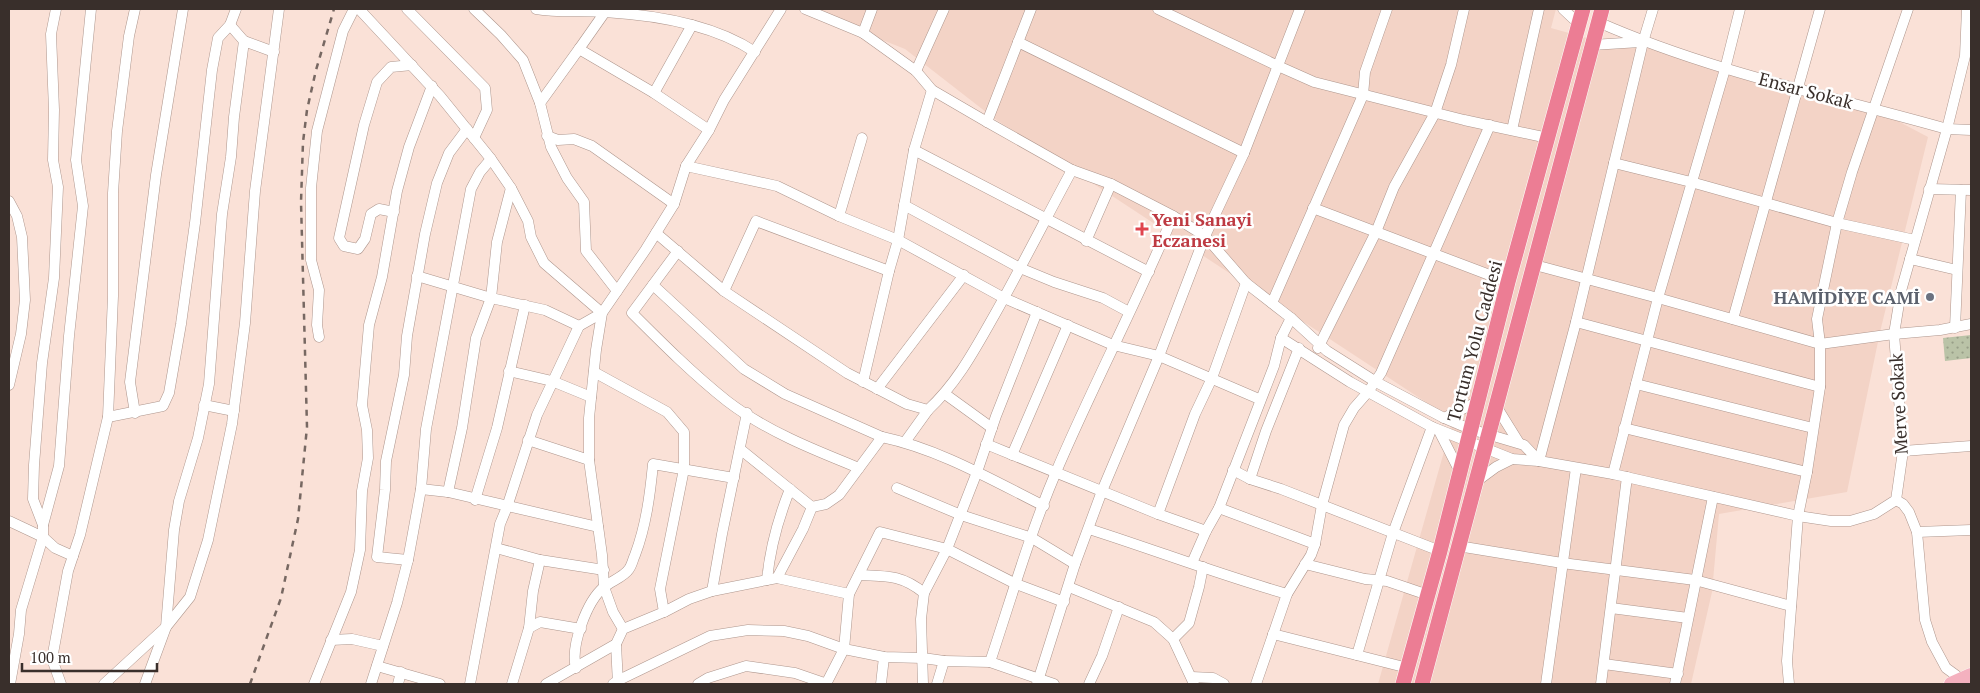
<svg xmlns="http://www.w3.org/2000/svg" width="1980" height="693" viewBox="0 0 1980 693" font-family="'PT Serif',serif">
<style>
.built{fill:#f3d3c6}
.grass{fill:url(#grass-dots)}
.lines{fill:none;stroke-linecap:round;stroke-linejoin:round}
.minor-casing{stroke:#ae968d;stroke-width:11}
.major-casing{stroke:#fff;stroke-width:15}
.highway-casing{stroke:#fff;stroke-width:16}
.minor{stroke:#fff;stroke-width:10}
.major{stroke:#f4b1bf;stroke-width:14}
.highway{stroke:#ec7d94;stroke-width:15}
.rail{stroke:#776862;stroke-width:2.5;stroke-dasharray:6 6;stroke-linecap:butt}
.health-dot{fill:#e0444e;stroke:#fff;stroke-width:2}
.worship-dot{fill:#6b7280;stroke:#fff;stroke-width:2}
.labels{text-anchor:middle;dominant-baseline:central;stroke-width:5;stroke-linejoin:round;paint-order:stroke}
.street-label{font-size:18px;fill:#392f2b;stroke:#fff}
.health-label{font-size:18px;font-weight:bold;fill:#be3a42;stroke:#fff;text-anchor:start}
.worship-label{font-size:18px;font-weight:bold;fill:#5b616d;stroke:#fff;text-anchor:end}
</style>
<defs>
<pattern id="grass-dots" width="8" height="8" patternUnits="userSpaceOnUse" patternTransform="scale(1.25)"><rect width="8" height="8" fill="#bac3a7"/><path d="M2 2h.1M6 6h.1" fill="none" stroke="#989f88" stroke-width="1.8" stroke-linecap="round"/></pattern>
</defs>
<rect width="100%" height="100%" fill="#fae1d7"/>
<path class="built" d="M804,9H1556L1551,28L1594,40L1643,42L1873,108L1928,137L1880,332L1847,492L1719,514L1712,592L1691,684H1378L1453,420L995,119L905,49Z"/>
<path class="grass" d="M1971,335V358L1945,361L1943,338Z"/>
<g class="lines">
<defs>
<g id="minor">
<path d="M359,9L440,96L491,159L511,188L528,221L531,237L544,263L602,313L579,326L537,415L507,507L500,524L470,684"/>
<path d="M407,9L485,88L487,110L474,138"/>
<path d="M474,9L501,35L523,60L540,103L551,147L567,178L584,202L586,251L617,291"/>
<path d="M536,9C559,13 582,10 605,12C655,15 713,24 755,52"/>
<path d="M805,9L863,33L916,71L932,90L987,122L1072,170L1111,184L1173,216L1205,236L1246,283L1291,318L1327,351L1376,382L1444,418L1470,429L1524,445L1539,461"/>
<path d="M1158,9L1278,66L1314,82L1464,120L1548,138"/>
<path d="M1563,9L1579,24"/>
<path d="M1598,22C1709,71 1830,96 1947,129L1971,130"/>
<path d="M230,25L244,41L274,52"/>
<path d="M863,33L872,9"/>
<path d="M1018,42L1244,153"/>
<path d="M1592,45L1640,42"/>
<path d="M579,49L605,12"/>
<path d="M916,71L944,9"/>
<path d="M654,93L692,25"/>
<path d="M540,103L579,49L654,93L709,130"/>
<path d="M987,122L1031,9"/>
<path d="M1512,130L1539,9"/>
<path d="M547,136L558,140L574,139L592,146L674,204"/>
<path d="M914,150L1149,272"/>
<path d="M1614,163L1691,182L1837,223L1915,240"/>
<path d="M686,166L777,186L839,216L898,240L1004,298L1113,345L1159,356L1259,399"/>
<path d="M1929,189L1971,190"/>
<path d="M9,201L17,216L22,237L25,300L21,334L9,385"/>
<path d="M904,205L1020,268L1054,282L1103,298L1129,312"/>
<path d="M1313,208L1508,282"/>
<path d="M394,212L379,209L371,214L365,239L358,249L344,246L339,238L364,125L377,82L391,67L412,65"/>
<path d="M839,216L862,138"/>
<path d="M656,233L724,291L847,373L907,404L928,410C958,382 975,349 995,314C1022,266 1046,218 1072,170"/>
<path d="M1086,241L1111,184"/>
<path d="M678,251L632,313C663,344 693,374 727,401C766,431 814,450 859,468"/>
<path d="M1910,259L1957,270"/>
<path d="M1535,265L1658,298L1820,344L1894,334L1940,330L1971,324"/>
<path d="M417,276L491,298L545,310L579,326"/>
<path d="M1246,283L1212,378L1195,414L1158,514L1206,531L1219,508L1315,544"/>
<path d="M653,285L744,369L785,394L882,437"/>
<path d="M724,291L756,221L889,271"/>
<path d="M1272,303L1363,95L1365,72L1387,9"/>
<path d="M1037,312L996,416L977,472L947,549L1016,584L1064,602"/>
<path d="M1291,318L1281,338L1350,382L1432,427L1512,459L1539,461L1613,474L1798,516L1831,521H1850L1874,514L1896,500L1903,451L1894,334L1901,291L1947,129L1965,56L1967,9"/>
<path d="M1733,319L1820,9"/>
<path d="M1576,322L1820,387"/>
<path d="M1955,328L1961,190"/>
<path d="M319,337L317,325L319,290L311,260V188L317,131L343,31L354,9"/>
<path d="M1318,348L1376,232L1394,187L1435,113L1451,65L1464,9"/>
<path d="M509,371L552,381L591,397"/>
<path d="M594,372L667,412L684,432V469L660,589L664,612"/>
<path d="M863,382L889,271L898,240L914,150L932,90"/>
<path d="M1636,384L1813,428"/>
<path d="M877,389L964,275"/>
<path d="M945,394L992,428"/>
<path d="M204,405L234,411"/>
<path d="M1496,406L1519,443"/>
<path d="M135,413L130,382L156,175L183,9"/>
<path d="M108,417L163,406L169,393L181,324L195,223L212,70L218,38L230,25L236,9"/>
<path d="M1444,418L1477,402"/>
<path d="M1624,428L1807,472"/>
<path d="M1439,431L1459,470"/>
<path d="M528,440L589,460"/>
<path d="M905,442L928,410"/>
<path d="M986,444L1158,514"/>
<path d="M740,449L812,507"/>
<path d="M1903,451L1971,446"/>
<path d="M1012,455L1068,325"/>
<path d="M1539,461L1576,322L1643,42L1653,9"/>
<path d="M1233,470L1250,479L1281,489L1440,551"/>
<path d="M1613,474L1658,298L1725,69L1740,9"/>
<path d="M1250,479L1266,431L1299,348"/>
<path d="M1477,481L1496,467L1512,459"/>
<path d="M897,488L961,515L1032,538L1075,564"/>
<path d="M421,489L448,492L598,527"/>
<path d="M448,492L462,428L476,338L491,298L497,242L511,188"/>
<path d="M475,500L497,428L525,305"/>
<path d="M1896,500L1903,504L1909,512L1917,532L1925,620L1932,642L1946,668L1968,684"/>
<path d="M1219,508L1274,366L1281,338"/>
<path d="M9,521L43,537L21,610L19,634L10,684"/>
<path d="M43,525L33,499L34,465L42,363L54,278L58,187L53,160L54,110L51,34L56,9"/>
<path d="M1089,529C1155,550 1220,575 1287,594"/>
<path d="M1917,532L1971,530"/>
<path d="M1458,546L1562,563L1695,580L1791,606"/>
<path d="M496,548L540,560"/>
<path d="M73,556L55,548L43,537V525L59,466L69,336L83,206L76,160L91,9"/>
<path d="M408,560L377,557L385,490L386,461L404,375L407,336L425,234L437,183L449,153L467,129"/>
<path d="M1192,563L1206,531"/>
<path d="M1305,564L1365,579L1387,581L1428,595"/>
<path d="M859,575C887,576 902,575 924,593"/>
<path d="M777,578L803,529L812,507L826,504L839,495L882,437C939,449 992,480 1044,506"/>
<path d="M767,580C770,548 778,519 790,489"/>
<path d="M1069,587L1154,622L1173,639L1194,684"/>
<path d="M712,591L722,534L747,413"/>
<path d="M1611,608L1688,618"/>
<path d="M529,628L540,622L581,629"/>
<path d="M623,629L613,612L604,587L602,555L589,460V418L596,350L602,313L646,249L674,204L686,166L709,130L724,100L781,9"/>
<path d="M1273,634L1408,668"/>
<path d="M1173,639L1189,623L1199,587L1203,567"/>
<path d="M331,640L352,639L383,646"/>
<path d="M616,644L618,684"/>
<path d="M1357,655L1393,533L1432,427"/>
<path d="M990,662C1011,599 1030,533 1056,472C1093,385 1137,302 1173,216"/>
<path d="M1604,664L1678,674"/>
<path d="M377,666L440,684"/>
<path d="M576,668C570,646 587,601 604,587C611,581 624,577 629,569C632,565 633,559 635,555C646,526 650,495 653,464L734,478"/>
<path d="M1192,677L1213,678L1224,684"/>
<path d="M61,684L52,659L68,571L80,535L108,417L113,296V193L117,131L129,36L135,9"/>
<path d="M104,684L166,627L190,597L208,540L232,424L245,323L255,191L279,9"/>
<path d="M145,684L166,627L174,530L179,501L198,438L209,384L222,214L231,157L234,117L244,41"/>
<path d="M314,684L351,592L360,550L362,491L368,458L367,430L362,405L369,325L382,277L397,191L409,147L432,86"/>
<path d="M371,684L397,603L408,560L421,489L426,429L471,189L480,172L491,159"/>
<path d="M398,684L401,672"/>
<path d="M512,684L529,628L533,591L540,560L604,570"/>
<path d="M546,684L616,644L623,629L664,612L689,599L712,591L777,578L849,594"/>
<path d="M613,684L619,680L710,636L748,630L784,631L808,636L844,649L884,657L923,658L944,661"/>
<path d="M698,684L708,678L746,666L795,673L827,684"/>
<path d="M826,684L844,649L849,594L880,532L947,549L924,593L921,619L923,684"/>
<path d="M881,684L884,657"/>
<path d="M937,684L944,661L990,662L1054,684"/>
<path d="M1037,684L1075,564L1102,491L1159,356L1205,236L1244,153L1300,9"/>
<path d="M1089,684L1102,656L1119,607"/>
<path d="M1256,684L1287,594L1311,555L1315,544L1322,505L1344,425L1354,408L1368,392L1381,373L1490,125"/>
<path d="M1546,684L1576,468"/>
<path d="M1601,684L1627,477"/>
<path d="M1675,684L1713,497"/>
<path d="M1789,684L1787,661L1798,516L1807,472L1820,387V344L1817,319L1837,223L1852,172L1908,9"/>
</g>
<path id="major" d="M1951,684L1971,675"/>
<g id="highway">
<path d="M1403,684L1440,551L1508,282L1583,9"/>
<path d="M1422,684L1602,9"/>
</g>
</defs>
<use href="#minor" class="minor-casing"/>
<use href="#major" class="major-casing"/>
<use href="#highway" class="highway-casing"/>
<use href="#minor" class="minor"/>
<use href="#major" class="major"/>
<use href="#highway" class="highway"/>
<path class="rail" d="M250,684L281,598L298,519L307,427L301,202L303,142L307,110L316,70L334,9"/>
</g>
<path class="health-dot" d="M1139.5 221.5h5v5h5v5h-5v5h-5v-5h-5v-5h5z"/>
<circle class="worship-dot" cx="1930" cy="297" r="5"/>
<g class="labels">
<g class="street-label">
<text transform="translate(1806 90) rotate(15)">Ensar Sokak</text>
<text transform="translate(1474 341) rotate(-75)">Tortum Yolu Caddesi</text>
<text transform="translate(1898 404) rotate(-93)">Merve Sokak</text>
</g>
<g class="health-label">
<text x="1152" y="219">Yeni Sanayi<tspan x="1152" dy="21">Eczanesi</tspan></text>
</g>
<g class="worship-label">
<text x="1920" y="297">HAMİDİYE CAMİ</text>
</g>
</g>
<rect width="1980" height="693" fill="none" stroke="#392f2b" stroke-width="20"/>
<path d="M22 663v8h135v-8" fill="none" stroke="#392f2b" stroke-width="2.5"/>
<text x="30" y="663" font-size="15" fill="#392f2b" stroke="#ffffff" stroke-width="4" paint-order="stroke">100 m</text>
</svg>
